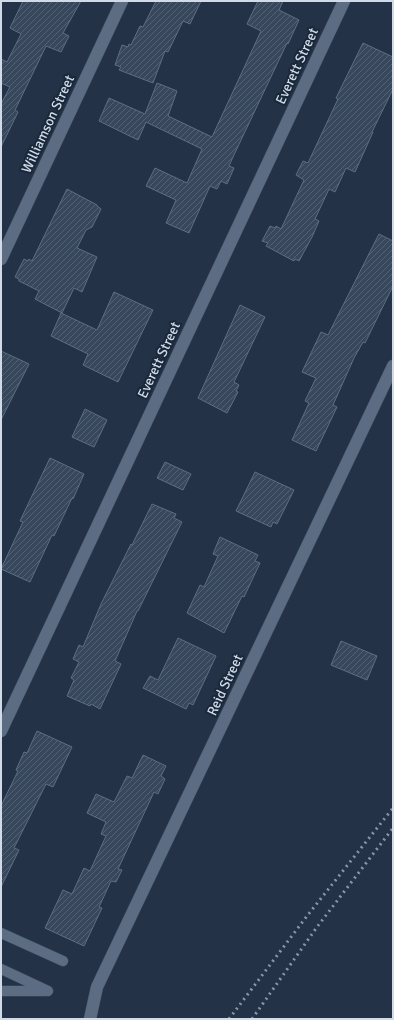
<svg xmlns="http://www.w3.org/2000/svg" width="394" height="1020" viewBox="0 0 394 1020" font-family="Signika,sans-serif">
<style>
.building{fill:url(#building-hatch);stroke:#5d6e84}
.lines{fill:none;stroke-linecap:round;stroke-linejoin:round}
.lane-casing{stroke:#435061;stroke-width:11}
.street-casing{stroke:#435061;stroke-width:13}
.lane{stroke:#5c6d83;stroke-width:10}
.street{stroke:#5c6d83;stroke-width:12}
.rail{stroke:#8a96a6;stroke-width:3;stroke-dasharray:2 4;stroke-linecap:butt}
.labels{text-anchor:middle;dominant-baseline:central;stroke-width:4;stroke-linejoin:round;paint-order:stroke}
.street-label{font-size:14px;fill:#d1dbe8;stroke:#1a283b}
</style>
<defs>
<pattern id="building-hatch" width="6" height="6" patternUnits="userSpaceOnUse"><rect width="6" height="6" fill="#37475c"/><path d="M-1 1l2-2M0 6l6-6M5 7l2-2" fill="none" stroke="#536173"/></pattern>
</defs>
<rect width="100%" height="100%" fill="#233246"/>
<g class="building">
<path d="M23,1H81L63,33L69,36L61,52L46,46L15,110L18,112L1,147V104L10,87L1,83V59L7,62L21,34L10,28Z"/>
<path d="M156,1H201L190,24L183,21L168,52L165,51L153,83L119,70L121,67L115,65L122,45L128,47L129,44L131,45L140,26L143,27Z"/>
<path d="M258,1H283L279,10L299,20L288,44L287,43L233,157L229,166L234,168L227,184L221,181L217,189L210,186L189,233L166,223L176,200L146,186L155,168L187,183L202,149L146,122L138,140L99,121L109,98L145,114L157,83L177,91L168,116L212,137L261,31L247,24Z"/>
<path d="M363,43L393,57V89L372,132H373L355,172L346,168L335,192L329,189L315,219L319,221L312,237L299,261L295,259L294,261L266,246L268,243L262,241L270,226L275,228L276,226L281,229L304,180L296,175L303,161L308,163L338,99L336,98Z"/>
<path d="M67,189L97,205V206L101,209L92,227L86,230L77,248L97,257L82,292L74,288L62,313L35,299L39,291L19,281V279L15,277L24,259L28,261L29,259L32,261Z"/>
<path d="M379,234L393,241V286L365,343L363,342L354,358L333,405L337,407L316,451L292,440L309,403L305,401L316,378L302,372L321,332L328,335Z"/>
<path d="M114,292L153,310L118,382L83,365L88,354L51,336L61,313L97,330Z"/>
<path d="M240,305L265,317L234,382L239,385L236,391L238,392L227,413L198,398Z"/>
<path d="M1,351L29,364L1,420Z"/>
<path d="M85,409L107,420L94,447L72,437Z"/>
<path d="M50,458L84,474L73,499L72,498L54,536L52,535L30,582L1,569L23,522L20,521Z"/>
<path d="M165,462L191,474L183,490L157,478Z"/>
<path d="M255,472L294,490L277,524L273,522L271,527L236,511Z"/>
<path d="M152,504L176,514L174,518L182,522L138,611H137L115,661L121,664L100,709L91,704L90,706L67,696L74,680L71,678L79,662L73,659L79,645L83,647L101,604L131,544L132,545Z"/>
<path d="M220,537L258,555L255,561L260,563L244,597L242,596L224,633L187,613L200,585L204,587L218,556L213,554Z"/>
<path d="M178,638L216,656L193,705L189,703L186,709L143,688L150,676L158,680Z"/>
<path d="M341,641L377,656L367,680L331,665Z"/>
<path d="M37,731L72,747L53,787L46,784L14,848L19,850L1,887V806L18,771L16,770L24,752L27,753Z"/>
<path d="M143,755L166,766L161,776L165,779L158,794L154,792L118,869L122,870L116,882L111,881L99,907L102,908L84,946L45,928L63,890L72,894L84,868L90,871L106,836L101,834L106,822L87,813L96,794L114,802L127,776L132,778Z"/>
</g>
<g class="lines">
<defs>
<g id="lane">
<path d="M1,933L63,961"/>
<path d="M1,969L48,991"/>
<path d="M1,991H45"/>
</g>
<g id="street">
<path d="M1,259L122,1"/>
<path d="M1,731L344,1"/>
<path d="M90,1019L97,987L393,366"/>
</g>
</defs>
<use href="#lane" class="lane-casing"/>
<use href="#street" class="street-casing"/>
<use href="#lane" class="lane"/>
<use href="#street" class="street"/>
<g class="rail">
<path d="M229,1019L307,916L393,808"/>
<path d="M252,1019L317,927L393,828"/>
</g>
</g>
<g class="labels">
<g class="street-label">
<text transform="translate(297 66) rotate(-65)">Everett Street</text>
<text transform="translate(48 124) rotate(-65)">Williamson Street</text>
<text transform="translate(159 360) rotate(-65)">Everett Street</text>
<text transform="translate(225 685) rotate(-65)">Reid Street</text>
</g>
</g>
<rect width="394" height="1020" fill="none" stroke="#d1dbe8" stroke-width="4"/>
</svg>
